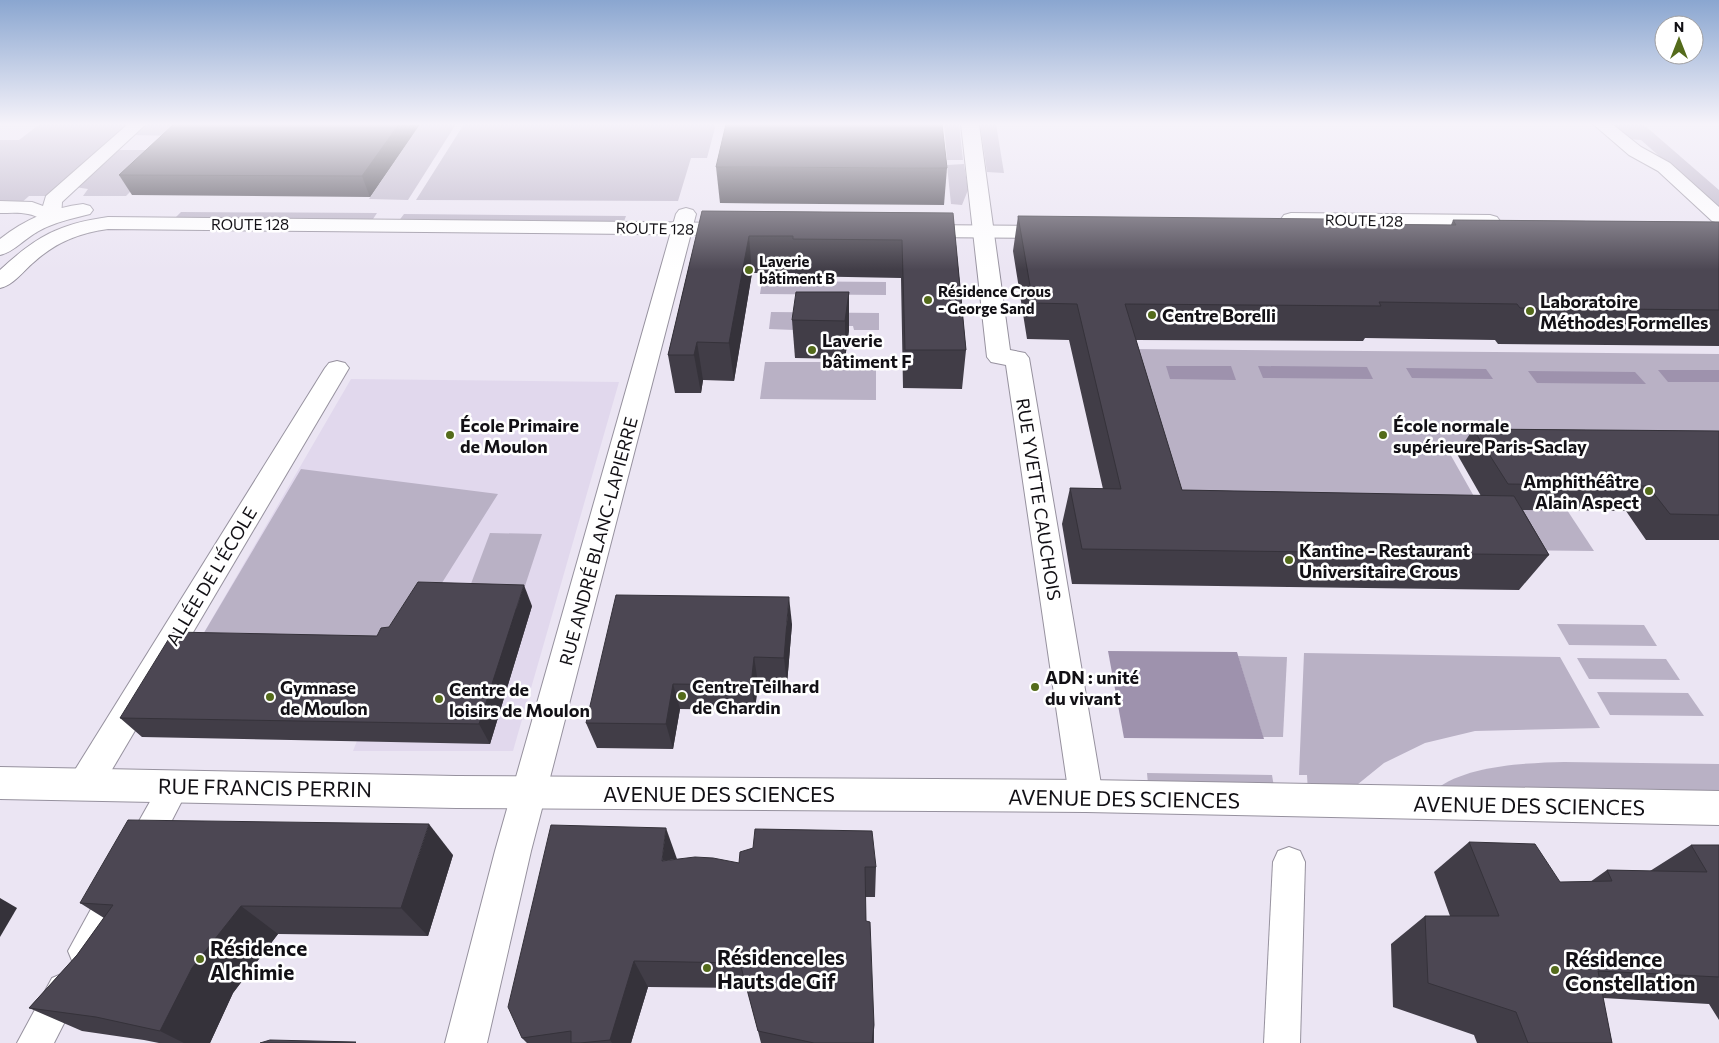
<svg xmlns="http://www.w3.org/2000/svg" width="1719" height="1043" viewBox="0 0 1719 1043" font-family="Commissioner,sans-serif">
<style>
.built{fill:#e1d8ed}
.green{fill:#b9b1c5}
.water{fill:#9e92ad}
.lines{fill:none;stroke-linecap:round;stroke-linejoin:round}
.pedestrian-casing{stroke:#96919e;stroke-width:2}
.minor-casing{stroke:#96919e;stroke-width:2}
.tertiary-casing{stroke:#96919e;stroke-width:2}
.secondary-casing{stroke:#96919e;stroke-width:2}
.pedestrian{fill:#fff;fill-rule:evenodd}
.minor{fill:#fff;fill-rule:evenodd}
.tertiary{fill:#fff;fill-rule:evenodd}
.secondary{fill:#fff;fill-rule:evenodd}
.wall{fill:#413d47}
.shaded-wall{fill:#35323a}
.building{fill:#4c4753;stroke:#35323a}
.poi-dot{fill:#546b1b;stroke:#fff;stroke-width:2}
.labels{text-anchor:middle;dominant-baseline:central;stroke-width:5;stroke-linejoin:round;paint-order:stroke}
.far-street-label{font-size:15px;fill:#121015;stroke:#fff}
.far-poi-label{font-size:15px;font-weight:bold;fill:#121015;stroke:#fff;text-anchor:start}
.poi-label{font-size:18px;font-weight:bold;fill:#121015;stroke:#fff;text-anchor:start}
.street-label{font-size:18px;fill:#121015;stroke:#fff}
.near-street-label{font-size:21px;fill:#121015;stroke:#fff}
.near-poi-label{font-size:21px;font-weight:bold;fill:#121015;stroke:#fff;text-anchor:start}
</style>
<rect width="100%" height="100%" fill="#ebe5f3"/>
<path class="built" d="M351,379L619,382L513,751H353L390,657L192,653Z"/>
<g class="green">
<path d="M40,124H131L49,196H29L20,204H0V140H19Z"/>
<path d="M144,124H195L183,136L131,135Z"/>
<path d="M420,124H456L408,200L369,199Z"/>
<path d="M464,124H716L707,158H691L678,201L416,200Z"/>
<path d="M944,124H959L963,160H947Z"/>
<path d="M980,124H996L1004,173L987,172Z"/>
<path d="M1610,124H1643L1719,190V209L1641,140L1627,139Z"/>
<path d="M118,150H172L126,196H83L88,189L75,187Z"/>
<path d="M964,164L968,190L962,205L951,204L947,165Z"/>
<path d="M181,212L377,213L371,222L172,221Z"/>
<path d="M404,214L626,216L623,224L398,222Z"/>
<path d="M762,281L886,282V295L760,294Z"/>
<path d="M771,312L879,313V330H854L853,326H794V330L769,329Z"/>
<path d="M1129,349L1719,354V474L1697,447L1445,445L1489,523L1177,520Z"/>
<path d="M765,362H876V400L760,399Z"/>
<path d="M301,469L498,494L423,613L452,643L192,653Z"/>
<path d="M1490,510H1567L1594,551L1513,550Z"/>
<path d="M490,533L542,534L521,598L466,597Z"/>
<path d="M1557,624L1644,625L1657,646L1569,645Z"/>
<path d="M1304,653L1560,657L1600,728L1475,731L1425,743L1384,763L1347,793H1308L1307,775H1299Z"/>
<path d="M1238,656L1287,657L1283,737H1263Z"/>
<path d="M1577,658L1666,659L1680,680L1589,679Z"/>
<path d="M1597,692L1688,693L1704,716L1610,715Z"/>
<path d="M1564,762L1719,764V794L1435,790C1466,765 1526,763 1564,762Z"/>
<path d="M1147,773L1272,775L1274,787L1148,784Z"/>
</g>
<g class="water">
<path d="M1166,366H1231L1236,380L1170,379Z"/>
<path d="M1258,366L1367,367L1373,379L1263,378Z"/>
<path d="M1406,368L1486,369L1493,379L1412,378Z"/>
<path d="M1658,370H1719V382H1668Z"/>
<path d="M1528,371L1635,372L1646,384L1537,383Z"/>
<path d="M1108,651L1237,652L1264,739L1124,738Z"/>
</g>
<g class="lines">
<defs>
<g id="pedestrian">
<path d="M175,771L185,775L190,785L185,795L152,859L141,863L130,859L125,848L130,837L165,775Z"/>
<path d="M1289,847L1300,851L1305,862L1300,1043H1264L1273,862L1278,851Z"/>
<path d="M119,873L130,878L135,889L97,963L85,968L73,963L68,951L108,878Z"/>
<path d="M64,973L76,978L81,990L54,1043H17L52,978Z"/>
</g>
<g id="minor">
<path d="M128,124H146L62,202L61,217L58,221C45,224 40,216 28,214C19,212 9,213 0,213V201L32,202L43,206L46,196Z"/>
<path d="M961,124H979L1010,350L1025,353L1029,358L1103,796L1098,807L1086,812L1074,807L1069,796L1006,365L991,362L987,357Z"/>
<path d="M1593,124H1612L1641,147L1670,163L1719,207V223L1712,221L1658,171L1629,155Z"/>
<path d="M686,208L693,210L696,214L531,851L487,1043H445L495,851L676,214L679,210Z"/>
<path d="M337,361L345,363L349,368L97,795L85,800L73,795L68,784L73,773L325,368L329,363Z"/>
</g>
<path id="tertiary" d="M0,767L456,776L1086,780L1719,791V825L1086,812L456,808L0,799Z"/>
<g id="secondary">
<path d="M83,204L90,206L93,210L90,214C71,219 54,222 37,232C24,239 14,252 0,255V239C25,219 52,208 83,204Z"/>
<path d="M1291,213L1490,215L1497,217L1500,221L1497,225L1490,227L1291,225L1284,223L1281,219L1284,215Z"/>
<path d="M108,217L735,223L742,225L745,229L742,233L735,235L108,229C79,233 56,242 34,262C23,271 14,285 0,288V270C36,237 58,224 108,217Z"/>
<path d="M918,225L1053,226L1060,228L1063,232L1060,236L1053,238L918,237L911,235L908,231L911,227Z"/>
</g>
</defs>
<use href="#pedestrian" class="pedestrian-casing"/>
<use href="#minor" class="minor-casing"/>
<use href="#tertiary" class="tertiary-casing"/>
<use href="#secondary" class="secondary-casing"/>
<use href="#pedestrian" class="pedestrian"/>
<use href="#minor" class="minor"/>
<use href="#tertiary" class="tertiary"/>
<use href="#secondary" class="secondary"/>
</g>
<g class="wall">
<path d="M420,124L370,197L132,195L119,175Z"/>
<path d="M716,167L947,168L944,205L720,203Z"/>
<path d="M702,211L953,213L966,350L962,389L903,388L901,278L795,276V273H752L734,381L703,380L701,393H675L668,355Z"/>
<path d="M1018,216L1332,224L1451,225L1453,220L1719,222V346L1498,344L1495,340L1365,338L1363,341L1136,340L1182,490L1481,496L1457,454L1473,429L1719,431V540H1646L1626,511L1523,510L1549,555L1519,590L1072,584L1062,524L1070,488L1103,489L1069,340L1027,339L1013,251Z"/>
<path d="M849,292V330L845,359L795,358L792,320Z"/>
<path d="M532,606L490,744L142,737L120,718L377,636L389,627Z"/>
<path d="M792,624L787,684L758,683L755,710L680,709L673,749L597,748L586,723Z"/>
<path d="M1469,842L1560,882H1590L1607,870L1650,871L1691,845H1719V1020L1709,1004L1603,998L1612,1043H1477L1474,1035L1393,1007L1391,944L1425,916H1450L1434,872Z"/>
<path d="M453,855L428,936L278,934L233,993L210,1043H159L144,1040L82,1031L29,1008L77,955L104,918L80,903Z"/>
<path d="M677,859L739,863L876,867L875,897H865L866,921L874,1025V1043H761L747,988L648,987L631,1043H527L522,1038Z"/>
</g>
<g class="shaded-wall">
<path d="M399,124H420L370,197L362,176Z"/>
<path d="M749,236L752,273L734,381L729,343Z"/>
<path d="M849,292V330L845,359V321Z"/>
<path d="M697,342L703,380L701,393L694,355Z"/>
<path d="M524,585L532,606L490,744L479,724Z"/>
<path d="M789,597L792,624L787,684L784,658Z"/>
<path d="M754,657L758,683L755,710L751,685Z"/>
<path d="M673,684L680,709L673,749L666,724Z"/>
<path d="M429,824L453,855L428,936L401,908Z"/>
<path d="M666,828L677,859L662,861Z"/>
<path d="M0,898L17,908L0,937Z"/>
<path d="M241,906L278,934L233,993L210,1043H184L160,1031L192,968Z"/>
<path d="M634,961L648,987L631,1043H612L610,1040Z"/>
</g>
<g class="building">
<path d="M174,124H399L362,176L119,175Z"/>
<path d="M726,124H942L947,168L716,167Z"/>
<path d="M702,211L953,213L966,350H905L902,240L793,239V236H749L729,343L697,342L694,355H668Z"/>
<path d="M1018,216L1328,219L1332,224L1456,225L1453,220L1719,222V310L1520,308L1517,304L1379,302L1381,306L1125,304L1182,490L1514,496L1549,555L1082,549L1070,488L1121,489L1077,304L1033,303Z"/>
<path d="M796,292H849L845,321L792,320Z"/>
<path d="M1473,429L1719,431V515L1670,514L1648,486L1508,484Z"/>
<path d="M418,582L524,585L479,724L120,718L173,632L377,636L381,628L389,627Z"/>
<path d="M616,595L789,597L784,658L754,657L751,685L673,684L666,724L586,723Z"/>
<path d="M128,820L429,824L401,908L241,906L192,968L160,1031L96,1017L29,1008L77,955L113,905L80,903Z"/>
<path d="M551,825L666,828L662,861L695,857L713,858L739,863L740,852L753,848L755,829L872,831L876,867H865L866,921L870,922L874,1025L872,1043H814L758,1031L740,963L634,961L610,1040L580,1043H571V1031L522,1038L508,1007Z"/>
<path d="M1469,842L1535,844L1560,882L1612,881L1607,870L1707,872L1691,845H1719V977L1598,971L1612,1043H1528L1516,1012L1428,983L1425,916H1499Z"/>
<path d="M270,1040L356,1042L355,1043H260Z"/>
</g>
<linearGradient id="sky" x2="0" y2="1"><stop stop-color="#8aa6d0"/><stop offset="0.46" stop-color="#f6f3fa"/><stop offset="1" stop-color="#f6f3fa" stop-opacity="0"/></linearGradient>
<rect width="1719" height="270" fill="url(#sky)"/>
<g class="poi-dot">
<circle cx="749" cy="270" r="5"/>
<circle cx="928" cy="300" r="5"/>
<circle cx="1530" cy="311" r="5"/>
<circle cx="1152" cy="315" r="5"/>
<circle cx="812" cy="350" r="5"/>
<circle cx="450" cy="435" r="5"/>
<circle cx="1383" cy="435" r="5"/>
<circle cx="1649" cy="491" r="5"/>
<circle cx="1289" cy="560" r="5"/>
<circle cx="1035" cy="687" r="5"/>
<circle cx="682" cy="696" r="5"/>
<circle cx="270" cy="697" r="5"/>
<circle cx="439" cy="699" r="5"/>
<circle cx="200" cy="959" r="5"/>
<circle cx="707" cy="968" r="5"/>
<circle cx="1555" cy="970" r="5"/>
</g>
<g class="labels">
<g class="far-street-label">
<text transform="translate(1364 220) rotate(1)">ROUTE 128</text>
<text x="250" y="224">ROUTE 128</text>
<text transform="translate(655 228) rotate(1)">ROUTE 128</text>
</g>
<g class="far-poi-label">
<text x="759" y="261">Laverie<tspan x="759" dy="17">bâtiment B</tspan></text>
<text x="938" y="291">Résidence Crous<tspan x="938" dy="17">- George Sand</tspan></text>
</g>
<g class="poi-label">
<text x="1540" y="301">Laboratoire<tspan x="1540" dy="21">Méthodes Formelles</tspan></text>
<text x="1162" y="315">Centre Borelli</text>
<text x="822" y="340">Laverie<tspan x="822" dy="21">bâtiment F</tspan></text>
<text x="460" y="425">École Primaire<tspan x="460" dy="21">de Moulon</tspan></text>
<text x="1393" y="425">École normale<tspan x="1393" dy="21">supérieure Paris-Saclay</tspan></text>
<text x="1639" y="481" text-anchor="end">Amphithéâtre<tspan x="1639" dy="21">Alain Aspect</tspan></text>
<text x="1299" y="550">Kantine - Restaurant<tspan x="1299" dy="21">Universitaire Crous</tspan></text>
<text x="1045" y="677">ADN : unité<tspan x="1045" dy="21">du vivant</tspan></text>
<text x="692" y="686">Centre Teilhard<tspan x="692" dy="21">de Chardin</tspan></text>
<text x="280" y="687">Gymnase<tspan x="280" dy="21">de Moulon</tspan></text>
<text x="449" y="689">Centre de<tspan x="449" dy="21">loisirs de Moulon</tspan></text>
</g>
<g class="street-label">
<text transform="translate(1039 499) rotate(81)">RUE YVETTE CAUCHOIS</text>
<text transform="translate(598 541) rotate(-75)">RUE ANDRÉ BLANC-LAPIERRE</text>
<text transform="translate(211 576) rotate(-59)">ALLÉE DE L'ÉCOLE</text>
</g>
<g class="near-street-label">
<text transform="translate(265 787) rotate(1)">RUE FRANCIS PERRIN</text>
<text x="719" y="793">AVENUE DES SCIENCES</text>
<text transform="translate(1124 798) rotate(1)">AVENUE DES SCIENCES</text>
<text transform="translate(1529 805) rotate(1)">AVENUE DES SCIENCES</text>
</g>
<g class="near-poi-label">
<text x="210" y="947">Résidence<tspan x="210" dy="24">Alchimie</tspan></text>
<text x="717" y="956">Résidence les<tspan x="717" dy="24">Hauts de Gif</tspan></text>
<text x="1565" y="958">Résidence<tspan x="1565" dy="24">Constellation</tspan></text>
</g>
</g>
<g transform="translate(1679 40)"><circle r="24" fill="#ffffff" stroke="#a09fa1"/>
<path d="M0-4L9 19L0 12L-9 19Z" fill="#546b1b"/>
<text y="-8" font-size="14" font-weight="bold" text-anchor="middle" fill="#121015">N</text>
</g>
</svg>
